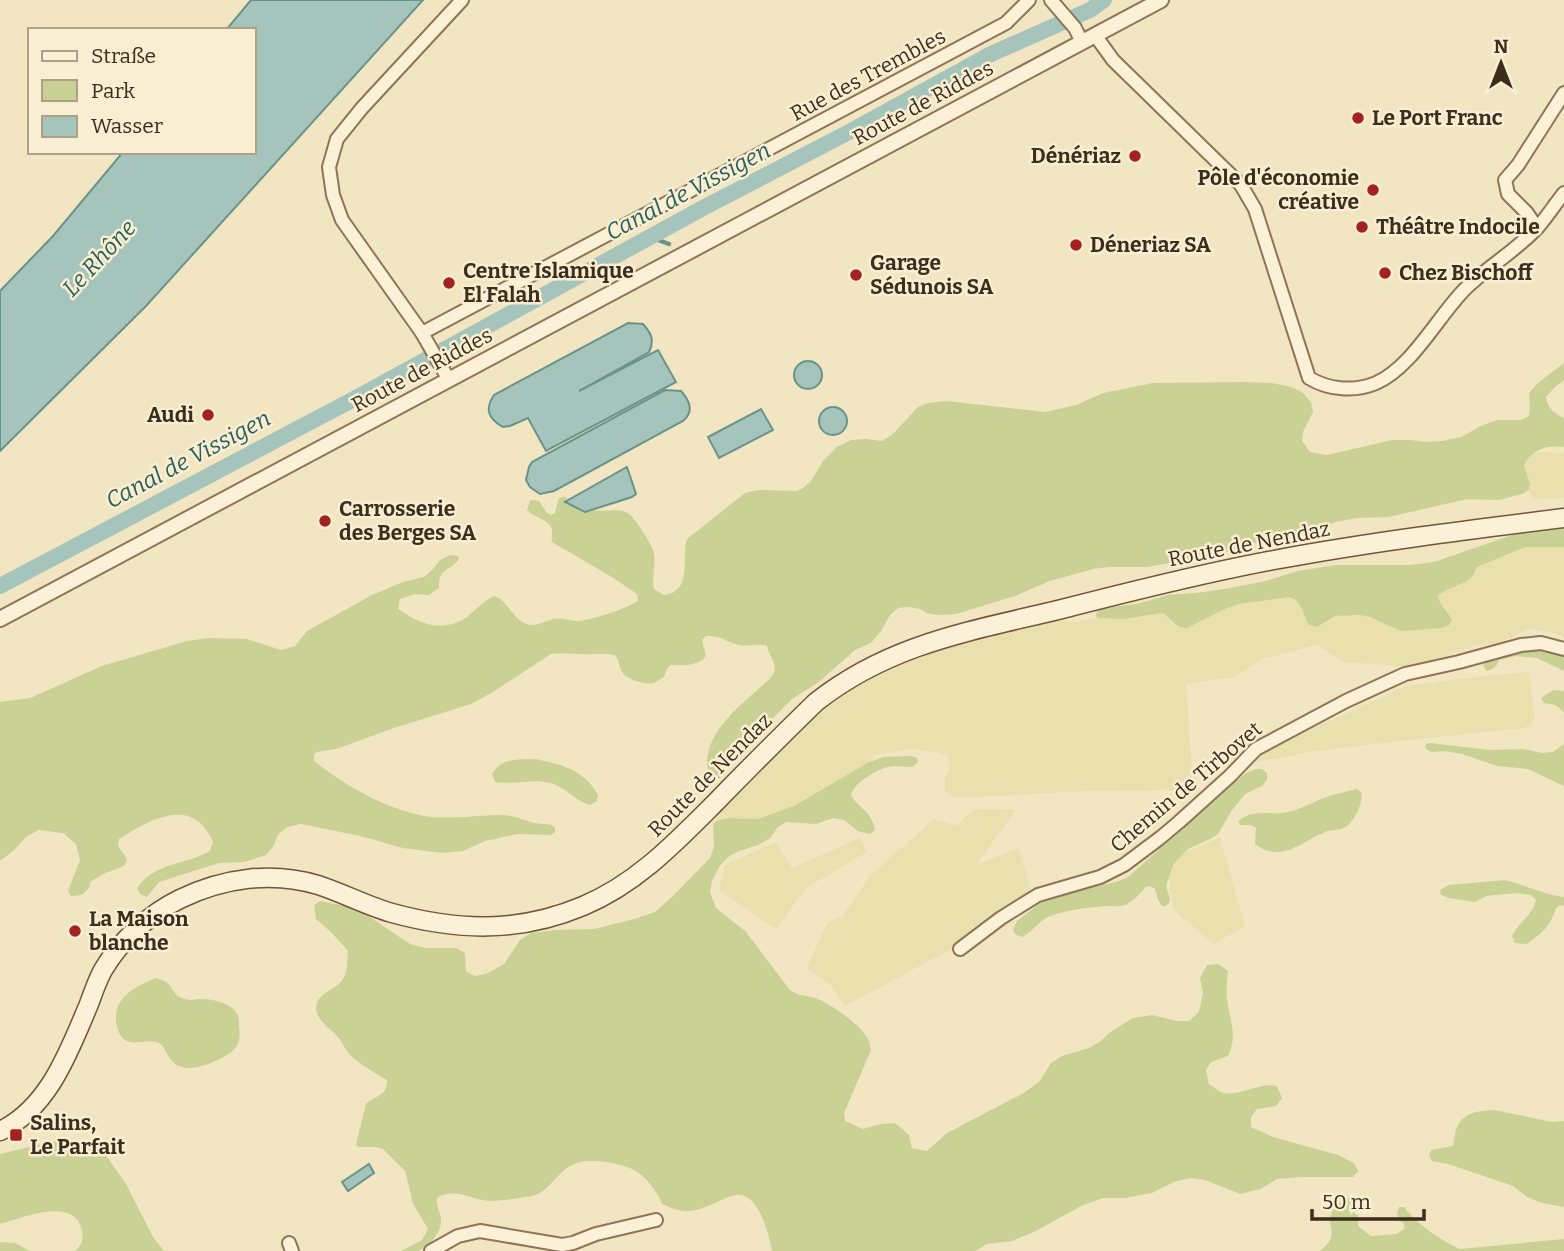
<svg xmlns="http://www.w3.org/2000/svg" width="1564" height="1251" viewBox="0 0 1564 1251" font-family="Bitter,serif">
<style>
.farmland{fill:#e9e0ae}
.green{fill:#c9d294}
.water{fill:#a5c4bc;stroke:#6a948a;stroke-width:2}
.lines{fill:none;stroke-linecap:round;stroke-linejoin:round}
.stream{stroke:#6a948a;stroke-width:4.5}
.canal{stroke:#a5c4bc;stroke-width:16}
.minor-casing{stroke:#8e7557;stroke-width:16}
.tertiary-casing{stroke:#8e7557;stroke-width:18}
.secondary-casing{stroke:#70563a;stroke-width:21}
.minor{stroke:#fcf1d6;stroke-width:12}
.tertiary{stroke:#fcf1d6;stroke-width:14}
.secondary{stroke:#fcf1d6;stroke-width:18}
.poi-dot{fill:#a32220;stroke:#f9eed2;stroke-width:2.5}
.labels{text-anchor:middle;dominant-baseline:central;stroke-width:5;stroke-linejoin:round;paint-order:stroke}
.street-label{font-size:21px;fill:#3c2d1d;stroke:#f9eed2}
.poi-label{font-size:21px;font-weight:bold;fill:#3c2d1d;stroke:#f9eed2;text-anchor:start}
.water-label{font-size:23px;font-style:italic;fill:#2a5e5b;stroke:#f9eed2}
</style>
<rect width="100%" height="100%" fill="#f2e5c2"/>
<g class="farmland">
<path d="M1535,452L1564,453V498L1533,499L1529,490L1530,484L1524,465L1529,456Z"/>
<path d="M1525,546L1564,547V637L1554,633L1528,629L1500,643L1476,645L1414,667L1344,662L1316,645L1263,659L1235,677L1186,684L1192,773L1176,790L1090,791L954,798L945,790V779L950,766L947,756L935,752L910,749L875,755L869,762L794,806L758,819L729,818L716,821L720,814L785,744L813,718L848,692L881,673L919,656L964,640L1050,620L1076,622L1097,618L1124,619L1162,613L1166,615L1175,626L1187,628L1226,608L1239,604L1289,597L1294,599L1303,607L1306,620L1309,625L1317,627L1335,616L1359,615L1432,628H1442L1450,615L1439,602L1438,596L1443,591L1469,580L1474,576L1477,567Z"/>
<path d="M1528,672L1535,713L1534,720L1531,724L1524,728L1391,742L1310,752L1257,762L1254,759L1256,755L1406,686L1493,675Z"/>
<path d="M974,809L1016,810L976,865L1019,848L1034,901L955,947L845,1006L829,983L806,969L828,922L842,917L869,877L934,819L956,826Z"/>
<path d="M1220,837L1245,926L1214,944L1174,910L1170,891L1169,860Z"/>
<path d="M860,838L867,852L806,888L776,929L719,890L725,865L776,842L792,868Z"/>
</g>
<g class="green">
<path d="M1564,363V380L1554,388L1546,397C1548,409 1554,413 1564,418V447C1547,445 1532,449 1524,465L1530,484L1529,490L1522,494L1499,500L1467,499L1389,517L1356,518L1336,522L1285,537L1258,542L1228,552L1176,562L1147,567H1108L1093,569L1050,581L1015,596L956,614L937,615L927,613L920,609L909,607L898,608L890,615L881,631L871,643L855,650L819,682L792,699L723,768L720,778L714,780L711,779C695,745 732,712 755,692C761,686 771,680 774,672C777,662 768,655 767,646C758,643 748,647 739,645C724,641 723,636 706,636L702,640L706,656C698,667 682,665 670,665L667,669L664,677C662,678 656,682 654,683C645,685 627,680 622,672C619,666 619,661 616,656C608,653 601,654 592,654C578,655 565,652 551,654L493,692L471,704L394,728L336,749L317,752L314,754V761C347,787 389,811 431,817C455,819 479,815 502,815C514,815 523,820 534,823C541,824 548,823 555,827V832L551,835L517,834L485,841L463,851L442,853L403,848L360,836L301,824L287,827L278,835L273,847L266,855L244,862L219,863L159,882L147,897L140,894L137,888C157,861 183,866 210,851L213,842C193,795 151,819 119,839L118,846L127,859L124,866L103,874L90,882L89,888L82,895L71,896L68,891L80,860L76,844L63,833L39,830L27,836L13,851L0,861V702L30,698L102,666L187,641L209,638L247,639L281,650L295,646L307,631L372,595L403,582L424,577L433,569L440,560L450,555L458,556L459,559C449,573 439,566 439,588L429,595L415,594L400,599L398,609C422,625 441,633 467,617C476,610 483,601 494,596C508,600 512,619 527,624C536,627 545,621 553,619C563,617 572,622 581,621C596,618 626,609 638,601L637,594L615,579L559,546C546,541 555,537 551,527C547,519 533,517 527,510L530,501L533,500L539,501L547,513L551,515L555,513L559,498L564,497C574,502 584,507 595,510C605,512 619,508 628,513C635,518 650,542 653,550C657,563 651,576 654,589L664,595C668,594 672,594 675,591C690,582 682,553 687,539L745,493L758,490L797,491L803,488L811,481L823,461L837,447L851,440L866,439L882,441L892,435L918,407L928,403L946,401L1045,412L1076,405L1103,393L1153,383L1244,382L1272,383L1291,387L1302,392L1311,402L1313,412L1303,432L1302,441L1310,452L1327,455L1392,440H1411L1425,442L1442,441L1461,437L1481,426L1497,420H1521L1529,416C1531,408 1529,401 1529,393L1538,383Z"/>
<path d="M1564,527V547H1525L1477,567C1475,571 1474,575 1471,578C1462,586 1447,587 1438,596C1439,606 1449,611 1452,621L1449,625L1442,628L1401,631L1370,617L1359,615L1335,616L1317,627L1309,625C1302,614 1304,602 1289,597L1239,604L1227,608L1187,628C1174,628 1172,618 1162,613L1124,619L1097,618L1096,615L1097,611L1104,608L1137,604L1168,595L1205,592L1230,588L1266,581L1297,571L1336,565H1410L1434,562L1512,535Z"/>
<path d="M1530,647L1564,655V671L1537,658L1516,656L1499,660C1497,667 1493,669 1487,671L1483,666L1487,658Z"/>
<path d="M1553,690L1564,691V713C1558,705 1553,704 1544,703L1541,698Z"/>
<path d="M1429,743L1490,750L1524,749L1542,753L1553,752L1564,744V786L1528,769L1497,766L1462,754L1445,751L1431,752L1426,749L1425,745Z"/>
<path d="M911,756L917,758L918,762L912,767C906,767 900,766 894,766C880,767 855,781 851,795C859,810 871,809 875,830L870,834L858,831L844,820L833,818L816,824L786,822L778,827L770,838L758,845L739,851L728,857L719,867L712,881L710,892L716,908L746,932L789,989C797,996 805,995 815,998C830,1003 861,1025 868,1039C870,1042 870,1048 871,1050L844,1113L845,1121L863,1129L881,1124L895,1123L909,1135L912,1148L927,1151L947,1133L1024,1093L1040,1081L1051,1063L1062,1056L1089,1048L1101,1041L1109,1033L1133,1018L1152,1015L1177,1021H1189L1199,1012L1203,993L1200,978L1207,965L1218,964L1228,971C1227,980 1226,991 1227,1000C1230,1022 1238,1035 1228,1056L1211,1062L1206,1070L1209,1084C1214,1087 1219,1092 1224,1093C1242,1096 1259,1082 1277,1086L1282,1098L1276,1106L1257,1109L1251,1117V1127L1273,1137L1338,1155L1354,1163L1358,1171L1353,1177H1302L1277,1179L1260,1189L1240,1194L1205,1180L1190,1178L1174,1182L1152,1193L1125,1198H1103L1083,1205L1034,1232L1012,1241L987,1244L975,1251H772C769,1235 759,1192 736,1195C720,1198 702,1213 683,1211C676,1210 669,1207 662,1204C659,1194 646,1177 636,1171C623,1163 588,1157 574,1164C557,1171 550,1192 532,1196C518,1198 502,1201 489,1201C472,1200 455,1187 437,1198C436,1208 441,1212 441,1220C442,1232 429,1247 418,1251C414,1251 406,1251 401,1251L422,1240L428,1229L412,1202L411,1194L405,1171L383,1149L375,1147H358L356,1144L366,1104C376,1095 388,1095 387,1080C375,1073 361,1065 351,1056C344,1049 342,1040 335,1034C327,1026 312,1016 317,1003C322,990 338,990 344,977C348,970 347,959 348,951L332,933L316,919L314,905L320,901L341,905L361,911L410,944L426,948H456L465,953L466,971L474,976L486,974L504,964L520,940L531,933L556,930L594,929L634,919L655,912L673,896L710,858L714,847L713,824L716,821L729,818L758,819L794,806L869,762L884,757Z"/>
<path d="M535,759C560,764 585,770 598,795L597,801L590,805C574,800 567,788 551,783C532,778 514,785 495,782L492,774C502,757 518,760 535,759Z"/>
<path d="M1256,769H1262L1267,773V780L1262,786L1245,794L1232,810L1218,834L1212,838L1188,849L1174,863L1166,886L1170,899L1169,903L1166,906H1162L1158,900L1155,889L1150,886L1146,887C1140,893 1133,902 1125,905C1120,907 1114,906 1109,906C1091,907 1064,910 1048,917C1038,922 1032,932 1022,937L1016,935L1013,930L1017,921L1044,900L1072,891L1116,882L1128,877L1236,781L1246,773Z"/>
<path d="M1357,789L1362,793C1362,805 1354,825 1341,829C1336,830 1330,830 1325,832C1300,842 1282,864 1255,844L1256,828L1251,825H1240L1238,821C1252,810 1265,814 1282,813C1295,812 1306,805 1319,800C1331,795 1344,792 1357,789Z"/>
<path d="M1506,880C1526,886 1544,894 1564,897V906L1560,905L1556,908C1550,927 1543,932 1527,944L1515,943L1512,936C1518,923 1534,914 1536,900L1531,895L1517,893L1486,896L1475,902L1449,898L1441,895L1440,890L1449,885Z"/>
<path d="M156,978C160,979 163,980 166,982C172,986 173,994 180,997C188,1001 192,1000 201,999C213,999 233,1003 238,1016C239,1017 239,1025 239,1026C240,1033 240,1042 236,1047C228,1058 195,1072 182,1067C165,1062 168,1046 157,1042C146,1039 135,1046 125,1040C119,1036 117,1028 116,1021C114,996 137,986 156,978Z"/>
<path d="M1494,1110L1552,1122L1564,1121V1207L1542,1203L1527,1197L1513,1186L1448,1164L1432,1161L1429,1155L1431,1150L1453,1146C1454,1142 1454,1138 1455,1134C1459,1113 1476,1111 1494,1110Z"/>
<path d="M63,1139L84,1142L105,1154L126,1184L153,1237L164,1251H75C81,1246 84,1239 82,1231C75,1195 23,1218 0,1224V1154Z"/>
<path d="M1348,1198C1362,1205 1358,1211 1358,1226L1371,1236L1397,1234L1404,1229V1224L1399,1220L1397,1213L1399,1207H1404C1417,1224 1440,1240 1460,1249L1564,1239V1251H1320C1324,1247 1330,1243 1331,1237C1333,1232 1330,1225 1330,1219C1331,1210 1339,1201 1348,1198Z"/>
<path d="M0,1242L15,1243L30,1251H0Z"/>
</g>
<g class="water">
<path d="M251,0H423L146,306L0,451V291L53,236L123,152H254V30H226Z"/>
<path d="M628,323L643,324C651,333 655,340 649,352L579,391L658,350L676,382L546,451L528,418L510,426L503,427C489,419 484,410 494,395Z"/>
<circle cx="808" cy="375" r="14"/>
<path d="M665,390L681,391C689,400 695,411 683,421L554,491L540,494L530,487L526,480L529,467L532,462Z"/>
<circle cx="833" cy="421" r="14"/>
<path d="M761,409L773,430L719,458L708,437Z"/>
<path d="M627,467L636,494L632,497L585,512L565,502Z"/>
<path d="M369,1164L374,1173L348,1191L342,1182Z"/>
</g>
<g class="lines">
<path class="stream" d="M650,237L669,244"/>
<path class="canal" d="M0,586L354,399L703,208L851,131L991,54L1090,10L1104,0"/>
<defs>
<g id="minor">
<path d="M1051,0L1075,28L1082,42"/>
<path d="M1095,35L1113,60L1241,185L1255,209L1309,378C1329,390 1355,392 1376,383C1411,368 1437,318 1464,290C1487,267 1516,251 1538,227C1547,217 1555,204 1564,193"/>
<path d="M1537,228L1527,213L1508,194L1505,180L1518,165L1564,93"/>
<path d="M422,333L1006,23L1029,0"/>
<path d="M449,380L422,333L342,220L333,195L329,167L337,139L362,108L462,0"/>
<path d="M960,949L1001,918L1038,895L1100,877L1124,865L1160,838L1179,822L1230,776L1256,749L1346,701L1405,674L1459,662L1521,645L1541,643L1564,649"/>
<path d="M289,1243L292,1251"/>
<path d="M431,1251L458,1236L480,1231L562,1245L573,1243L596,1234L656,1220"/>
</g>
<path id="tertiary" d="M0,619L1161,0"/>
<path id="secondary" d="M0,1131C49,1108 69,1051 89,1004C93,993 97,981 103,970C120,941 149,914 180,899C223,878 272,871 318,885C343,893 367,906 392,913C458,931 519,933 583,906C636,884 675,843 715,803C748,769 782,735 816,702C891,643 972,631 1062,609C1132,591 1203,573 1274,560C1370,542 1467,530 1564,518"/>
</defs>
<use href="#minor" class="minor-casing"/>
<use href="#tertiary" class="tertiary-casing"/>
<use href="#secondary" class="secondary-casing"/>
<use href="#minor" class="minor"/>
<use href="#tertiary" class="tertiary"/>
<use href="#secondary" class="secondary"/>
</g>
<g class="poi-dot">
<circle cx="1358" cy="118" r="7"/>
<circle cx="1135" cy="156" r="7"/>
<circle cx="1373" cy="190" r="7"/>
<circle cx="1362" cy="227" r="7"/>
<circle cx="1076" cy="245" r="7"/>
<circle cx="1385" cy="273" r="7"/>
<circle cx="856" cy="275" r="7"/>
<circle cx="449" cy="283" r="7"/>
<circle cx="208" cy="415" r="7"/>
<circle cx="325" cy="521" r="7"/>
<circle cx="75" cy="931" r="7"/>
<rect x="9" y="1128" width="14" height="14" rx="3.5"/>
</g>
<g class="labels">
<g class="street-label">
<text transform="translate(868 75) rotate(-28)">Rue des Trembles</text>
<text transform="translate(923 103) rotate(-28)">Route de Riddes</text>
<text transform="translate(422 370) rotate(-28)">Route de Riddes</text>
<text transform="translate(1249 544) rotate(-11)">Route de Nendaz</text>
<text transform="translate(710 775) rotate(-45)">Route de Nendaz</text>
<text transform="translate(1186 787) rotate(-40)">Chemin de Tirbovet</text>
</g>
<g class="poi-label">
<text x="1372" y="118">Le Port Franc</text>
<text x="1121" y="156" text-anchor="end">Dénériaz</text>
<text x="1359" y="178" text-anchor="end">Pôle d'économie<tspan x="1359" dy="24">créative</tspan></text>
<text x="1376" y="227">Théâtre Indocile</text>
<text x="1090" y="245">Déneriaz SA</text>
<text x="870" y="263">Garage<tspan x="870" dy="24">Sédunois SA</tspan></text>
<text x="463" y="271">Centre Islamique<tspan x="463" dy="24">El Falah</tspan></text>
<text x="1399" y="273">Chez Bischoff</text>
<text x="194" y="415" text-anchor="end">Audi</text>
<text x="339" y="509">Carrosserie<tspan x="339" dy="24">des Berges SA</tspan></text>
<text x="89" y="919">La Maison<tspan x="89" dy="24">blanche</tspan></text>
<text x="30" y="1123">Salins,<tspan x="30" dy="24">Le Parfait</tspan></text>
</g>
<g class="water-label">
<text transform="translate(688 191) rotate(-28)">Canal de Vissigen</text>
<text transform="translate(99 258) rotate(-47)">Le Rhône</text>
<text transform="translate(188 459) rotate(-28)">Canal de Vissigen</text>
</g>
</g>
<rect x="28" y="28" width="228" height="126" fill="#f9eed2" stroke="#ada18a" stroke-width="2"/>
<rect x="42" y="51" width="35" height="10" fill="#fcf1d6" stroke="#ada18a" stroke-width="2"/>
<text x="91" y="63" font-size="21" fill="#3c2d1d">Straße</text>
<rect x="42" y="80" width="35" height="21" fill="#c9d294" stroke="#ada18a" stroke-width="2"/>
<text x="91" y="98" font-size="21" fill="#3c2d1d">Park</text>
<rect x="42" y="116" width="35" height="21" fill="#a5c4bc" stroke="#ada18a" stroke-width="2"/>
<text x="91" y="133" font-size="21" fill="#3c2d1d">Wasser</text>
<g transform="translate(1501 63)" stroke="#f9eed2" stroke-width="5" paint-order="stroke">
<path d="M0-5L12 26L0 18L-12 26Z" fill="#3c2d1d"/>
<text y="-10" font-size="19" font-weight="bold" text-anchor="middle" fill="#3c2d1d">N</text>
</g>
<path d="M1312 1209v10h112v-10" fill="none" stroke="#3c2d1d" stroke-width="3.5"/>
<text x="1322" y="1209" font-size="21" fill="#3c2d1d" stroke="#f9eed2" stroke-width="5" paint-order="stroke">50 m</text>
</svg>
